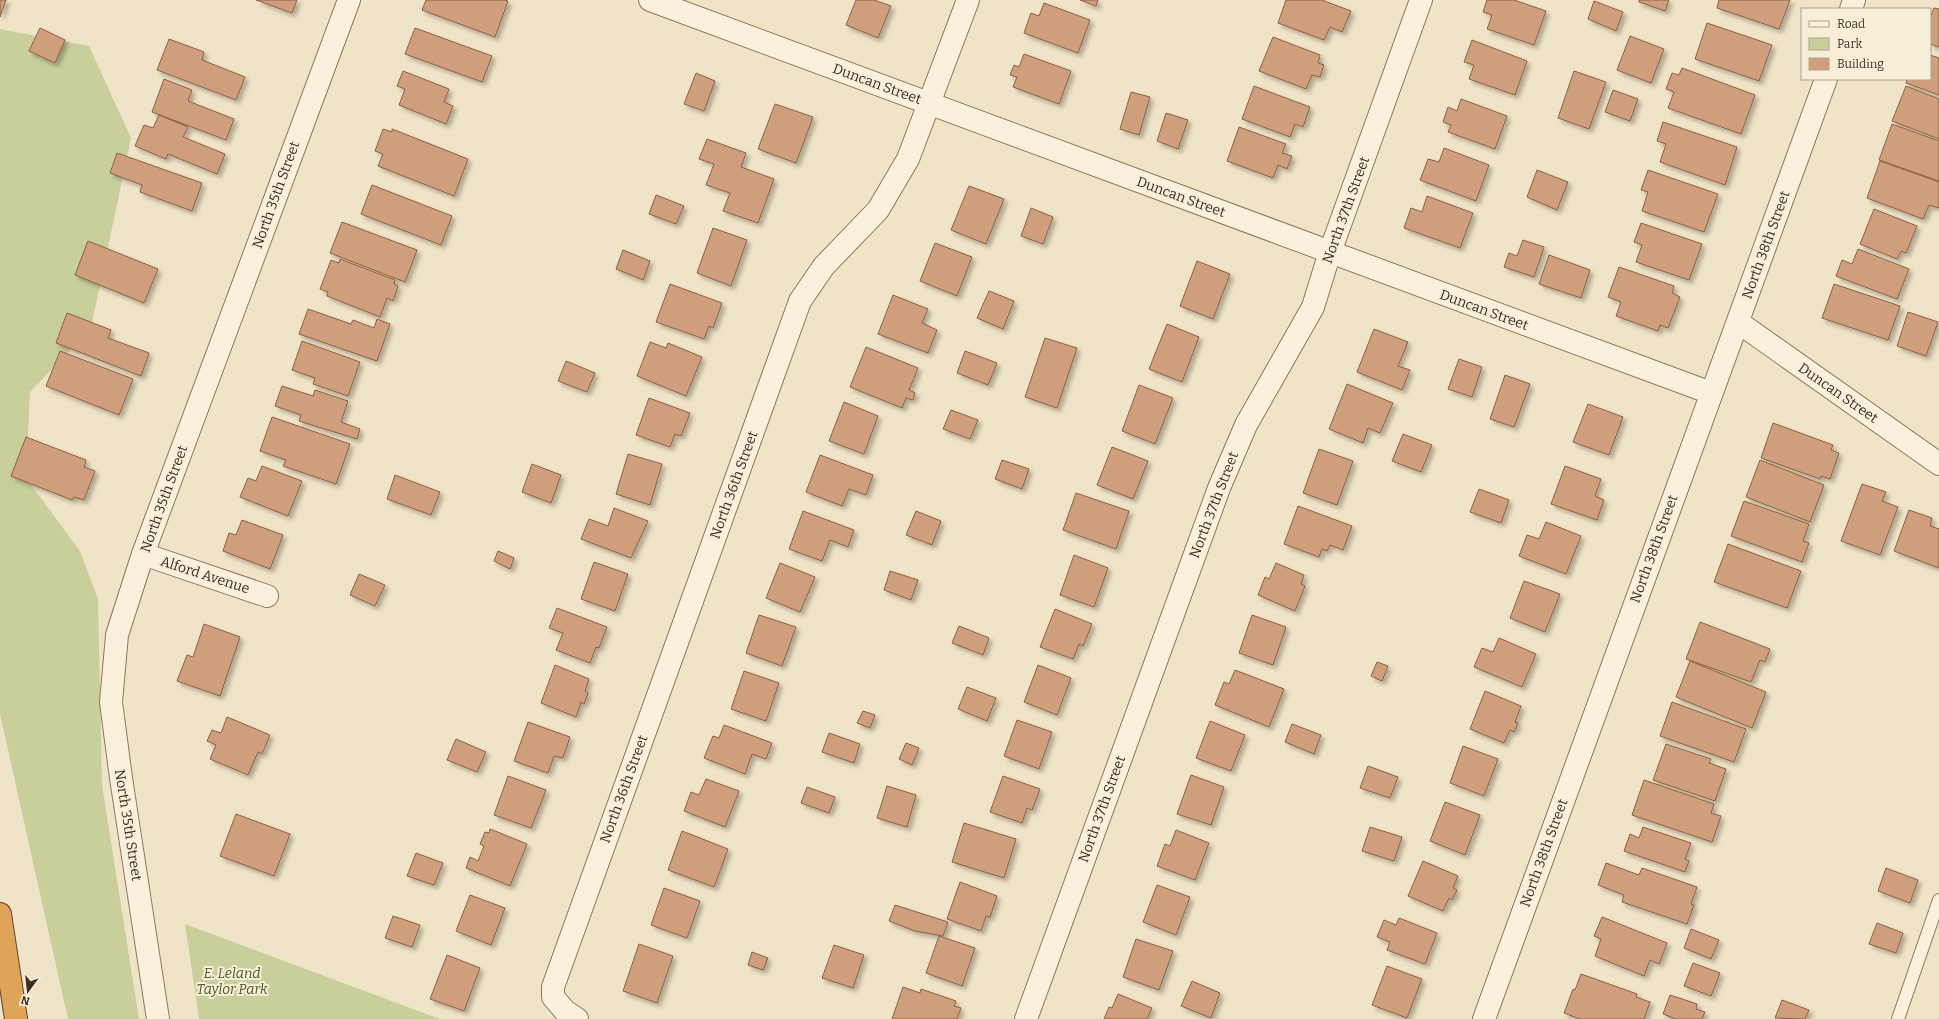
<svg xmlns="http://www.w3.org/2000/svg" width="1939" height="1019" viewBox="0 0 1939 1019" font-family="Bitter,serif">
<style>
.green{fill:#c9cf9b}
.building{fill:#cf9f7d;stroke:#8d5f41;filter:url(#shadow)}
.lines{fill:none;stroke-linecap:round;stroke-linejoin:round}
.service-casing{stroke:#8d765c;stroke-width:14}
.minor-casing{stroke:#8d765c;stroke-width:24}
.tertiary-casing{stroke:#8d765c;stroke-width:24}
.motorway-casing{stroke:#5b4430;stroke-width:24}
.service{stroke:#faf1dc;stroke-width:12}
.minor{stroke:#faf1dc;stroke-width:22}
.tertiary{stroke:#faf1dc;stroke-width:22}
.motorway{stroke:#e0a458;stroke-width:22}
.labels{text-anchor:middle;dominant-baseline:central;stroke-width:4;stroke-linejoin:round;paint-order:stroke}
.street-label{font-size:14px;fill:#3d2e20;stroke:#f7eed8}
.park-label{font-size:14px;font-style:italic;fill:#4d5a26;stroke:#f7eed8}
</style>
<defs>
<filter id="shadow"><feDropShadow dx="3.5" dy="3.5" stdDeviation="2" flood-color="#0004"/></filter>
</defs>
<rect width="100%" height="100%" fill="#f0e4c8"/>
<g class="green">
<path d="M0,29L89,46L131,138L91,328L30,392L26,478L80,551L98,599L102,785L139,1019H68L0,714Z"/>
<path d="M185,924L440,1019H199Z"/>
</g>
<g class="building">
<path d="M0,0H6L0,17Z"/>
<path d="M256,0H297L292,13Z"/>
<path d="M426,0H505L508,1L495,37L422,10Z"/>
<path d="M856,0H874L891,6L878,38L846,25Z"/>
<path d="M1080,0H1098L1096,6Z"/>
<path d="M1286,0H1322L1351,11L1342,32L1330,27L1324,40L1278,23Z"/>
<path d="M1487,0H1514L1546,11L1534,45L1487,29L1492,15L1483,12Z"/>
<path d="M1639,0H1669L1665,11L1639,2Z"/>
<path d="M1719,0H1790L1779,29L1717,8Z"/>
<path d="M1594,1L1623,12L1616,31L1588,19Z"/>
<path d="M1044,3L1090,20L1078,53L1024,33L1031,13L1039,16Z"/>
<path d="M1934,8L1939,9V47L1930,44V17Z"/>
<path d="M1707,23L1772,45L1759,81L1695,59Z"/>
<path d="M40,28L65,40L55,63L29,51Z"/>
<path d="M415,28L492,56L482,82L405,54Z"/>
<path d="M1630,36L1664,49L1651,83L1617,70Z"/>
<path d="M1273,37L1320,55L1318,63L1324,65L1320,77L1312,75L1306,89L1259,71Z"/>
<path d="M169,39L204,52L202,60L245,77L236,100L157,70Z"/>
<path d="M1472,40L1527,61L1515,95L1469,79L1474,65L1464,62Z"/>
<path d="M1024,54L1071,71L1059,104L1013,87L1017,77L1010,75L1014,65L1019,67Z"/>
<path d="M1930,55L1939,58V95L1906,83L1907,79H1930Z"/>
<path d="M1682,68L1755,95L1741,134L1668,108L1674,92L1666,89L1672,73L1679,75Z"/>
<path d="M403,71L449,89L444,102L453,106L446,124L399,105L405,89L397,86Z"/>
<path d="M1574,71L1606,82L1589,129L1558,118Z"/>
<path d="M696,73L715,81L704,111L684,104Z"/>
<path d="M164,79L192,90L188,101L234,119L226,140L152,112Z"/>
<path d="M1254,86L1310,107L1303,127L1295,124L1290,137L1242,119Z"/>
<path d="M1906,86L1939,99V139L1892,121Z"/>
<path d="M1613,90L1638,99L1630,121L1605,112Z"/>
<path d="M1131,92L1150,97L1139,135L1120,129Z"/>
<path d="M1461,99L1507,116L1495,149L1448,132L1451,125L1443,122L1448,107L1457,111Z"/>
<path d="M775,104L813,117L796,163L758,149Z"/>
<path d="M1166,113L1188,120L1178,149L1157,141Z"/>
<path d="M159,115L188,127L183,137L225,154L217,174L168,154L166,159L135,146L144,125L153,128Z"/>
<path d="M1663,122L1737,147L1725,185L1660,162L1666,144L1657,141Z"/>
<path d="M1892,124L1939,141V181L1879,160Z"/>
<path d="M1239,127L1286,144L1282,153L1292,156L1287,169L1278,165L1273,178L1227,161Z"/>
<path d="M383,129L392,132V129L468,159L454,196L378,166L383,154L375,151Z"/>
<path d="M707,139L746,153L741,167L774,179L758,223L723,211L730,193L706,185L714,164L699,159Z"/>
<path d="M1444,148L1489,165L1476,201L1420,180L1428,159L1439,162Z"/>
<path d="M117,153L202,183L192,211L140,192L142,185L110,173Z"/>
<path d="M1880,161L1939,182V208L1929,205L1923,219L1867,198Z"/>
<path d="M1537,170L1568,182L1557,210L1527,197Z"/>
<path d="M1648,170L1718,194L1704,232L1642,211L1648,192L1641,190Z"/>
<path d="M372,185L452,216L441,245L361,214Z"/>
<path d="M969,186L1004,199L986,244L951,230Z"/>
<path d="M656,195L684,206L676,224L649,214Z"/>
<path d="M1427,196L1473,213L1460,248L1404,228L1411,208L1422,212Z"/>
<path d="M1031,208L1053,217L1043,244L1021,236Z"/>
<path d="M1874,209L1917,226L1906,253L1901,251L1897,259L1860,244Z"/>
<path d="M342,222L417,250L405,282L330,253Z"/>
<path d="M1641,223L1702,244L1689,280L1636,262L1642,245L1634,242Z"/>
<path d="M713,228L747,240L731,286L697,273Z"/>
<path d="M1523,240L1544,247L1534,277L1504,267L1509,253L1517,256Z"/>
<path d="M88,241L158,269L144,303L75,275Z"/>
<path d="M935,243L972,257L957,296L920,281Z"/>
<path d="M1858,249L1909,269L1897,299L1836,276L1842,260L1852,264Z"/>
<path d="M623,250L650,261L643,280L616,269Z"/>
<path d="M1549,255L1590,270L1581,298L1539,284Z"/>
<path d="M340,259L395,280L394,284L398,286L393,301L387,298L380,317L327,296L328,292L320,289L331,260L339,263Z"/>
<path d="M1197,261L1230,274L1213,319L1180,306Z"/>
<path d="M1619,267L1674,286L1672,293L1680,297L1668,328L1660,325L1658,331L1616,316L1621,302L1608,297Z"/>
<path d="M670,284L722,303L713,328L709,326L704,339L656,322Z"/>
<path d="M1834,284L1900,306L1888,340L1822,318Z"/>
<path d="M989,291L1014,301L1003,329L977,318Z"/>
<path d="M893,295L928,309L922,323L937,330L928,353L878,334Z"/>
<path d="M308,309L351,324L353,320L374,328L377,319L390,324L377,361L299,334Z"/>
<path d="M1908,312L1938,322L1926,356L1897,346Z"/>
<path d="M67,313L111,330L108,338L149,353L141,376L56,343Z"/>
<path d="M1167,324L1199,337L1182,382L1149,369Z"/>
<path d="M1374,329L1408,342L1398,366L1410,370L1402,390L1357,372Z"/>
<path d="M1045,338L1077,348L1057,408L1025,397Z"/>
<path d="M302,341L360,362L348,396L313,384L315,378L292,370Z"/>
<path d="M650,342L666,348L668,343L702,357L686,396L637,376Z"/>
<path d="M866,347L918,368L909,390L915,393L913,400L906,398L902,408L850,387Z"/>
<path d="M60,351L133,379L119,415L46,386Z"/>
<path d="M965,351L997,363L988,385L957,373Z"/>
<path d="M1459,359L1482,367L1472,397L1448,389Z"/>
<path d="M566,361L595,373L587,392L558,381Z"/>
<path d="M1505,375L1530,384L1514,427L1490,419Z"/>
<path d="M1347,384L1393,403L1380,433L1368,428L1363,443L1329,429Z"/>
<path d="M1139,385L1173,398L1155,444L1122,431Z"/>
<path d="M282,386L313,396L315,390L348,401L341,422L360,429L357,439L299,421L301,415L275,406Z"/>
<path d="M649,398L690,413L681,436L675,434L670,447L636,435Z"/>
<path d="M844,402L878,416L864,454L829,441Z"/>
<path d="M1588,404L1623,417L1609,455L1573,442Z"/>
<path d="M951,410L978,420L970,439L943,429Z"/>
<path d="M272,417L350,444L336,484L283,466L286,460L260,451Z"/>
<path d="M1773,423L1833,445L1831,450L1839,453L1830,479L1821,476L1820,479L1761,458Z"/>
<path d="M1403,434L1432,445L1421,472L1392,461Z"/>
<path d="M26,437L86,460L84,467L95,471L84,500L74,497L72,500L11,476Z"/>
<path d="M1112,447L1148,461L1133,499L1097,485Z"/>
<path d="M1319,449L1353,461L1337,505L1303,493Z"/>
<path d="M628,454L662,464L650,505L616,494Z"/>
<path d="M820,455L873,475L866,495L849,489L842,506L806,492Z"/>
<path d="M1002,460L1029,469L1022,489L995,479Z"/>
<path d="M1760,460L1824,485L1810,522L1746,497Z"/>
<path d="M532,464L561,475L551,503L522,492Z"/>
<path d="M262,466L302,481L288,516L240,497L248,478L256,481Z"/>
<path d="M1565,466L1601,479L1595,496L1604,500L1597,520L1551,504Z"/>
<path d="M395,475L440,492L431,515L387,499Z"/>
<path d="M1862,484L1886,492L1882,501L1898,507L1880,555L1841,541Z"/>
<path d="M1479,489L1509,500L1501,523L1470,512Z"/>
<path d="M1076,493L1129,511L1116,549L1063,530Z"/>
<path d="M1744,501L1809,524L1803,541L1809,543L1802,562L1731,536Z"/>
<path d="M1298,506L1352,526L1343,550L1330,545L1327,551L1322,549L1319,557L1284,544Z"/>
<path d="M614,508L648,521L631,558L581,539L589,519L608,526Z"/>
<path d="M1909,510L1932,518L1930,526L1939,529V568L1894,551Z"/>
<path d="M803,511L854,530L848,547L830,540L822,561L789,549Z"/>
<path d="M916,511L941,521L932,545L906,535Z"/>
<path d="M242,520L283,535L270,569L223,551L229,533L236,535Z"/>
<path d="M1546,522L1581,536L1566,574L1519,556L1527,535L1539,539Z"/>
<path d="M1728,544L1801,571L1787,608L1714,582Z"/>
<path d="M498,551L514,558L510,569L494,561Z"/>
<path d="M1074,555L1108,568L1094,607L1060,595Z"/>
<path d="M594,562L628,574L615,611L581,599Z"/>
<path d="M780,563L815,577L800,612L766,598Z"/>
<path d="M1276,563L1304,575L1301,584L1305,586L1295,611L1258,595L1265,577L1269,579Z"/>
<path d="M890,571L918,580L911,600L884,590Z"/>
<path d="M359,574L385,585L375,606L350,595Z"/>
<path d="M1524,581L1560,594L1545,632L1510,618Z"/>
<path d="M557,608L607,627L599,648L596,647L590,663L556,650L563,633L549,628Z"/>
<path d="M1055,609L1092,624L1083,646L1079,644L1073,659L1040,647Z"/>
<path d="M759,615L796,627L782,666L746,653Z"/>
<path d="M1252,615L1286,627L1273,665L1239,653Z"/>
<path d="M1700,622L1770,649L1765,662L1760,660L1751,682L1686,659Z"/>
<path d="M204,624L240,637L220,696L177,681L187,655L193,657Z"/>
<path d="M959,626L989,638L983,655L952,643Z"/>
<path d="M1499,638L1536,654L1522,687L1474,667L1482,648L1493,652Z"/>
<path d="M1690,661L1766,692L1752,728L1676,697Z"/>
<path d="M1377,662L1388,666L1382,681L1371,676Z"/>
<path d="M555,665L589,679L585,691L588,693L584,704L581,702L576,717L541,703Z"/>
<path d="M1038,665L1071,678L1057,715L1024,702Z"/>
<path d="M1235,670L1284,689L1269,727L1215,705L1224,682L1229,684Z"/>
<path d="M744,671L779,683L766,721L731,709Z"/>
<path d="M967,687L996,698L987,721L958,709Z"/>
<path d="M1485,691L1521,706L1515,722L1518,723L1514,732L1510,730L1504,743L1470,729Z"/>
<path d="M1672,702L1746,729L1734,762L1660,736Z"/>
<path d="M863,711L875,715L870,728L857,723Z"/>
<path d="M227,717L270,735L262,754L258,752L248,775L210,759L216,745L207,741L212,730L221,733Z"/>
<path d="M1017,720L1052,732L1039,769L1004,756Z"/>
<path d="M1210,721L1245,735L1231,771L1196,758Z"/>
<path d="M528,722L570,737L563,758L554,756L548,773L514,761Z"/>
<path d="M1292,724L1321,735L1314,754L1285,742Z"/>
<path d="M724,725L772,743L766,759L752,754L745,774L704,758L713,736L719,738Z"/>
<path d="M829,733L860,744L854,763L822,752Z"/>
<path d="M456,739L486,752L477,772L447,760Z"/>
<path d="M906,743L919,748L912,765L899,759Z"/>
<path d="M1666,744L1711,759L1709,763L1726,769L1715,801L1653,780Z"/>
<path d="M1463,746L1498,759L1484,796L1450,783Z"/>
<path d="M1368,766L1398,777L1390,798L1360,788Z"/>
<path d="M1191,775L1224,787L1211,825L1177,814Z"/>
<path d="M508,776L546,790L531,828L494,815Z"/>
<path d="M1003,776L1040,789L1032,810L1027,808L1022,823L990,812Z"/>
<path d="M706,779L739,791L725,827L684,811L691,792L699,795Z"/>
<path d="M1644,780L1714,804L1711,813L1721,816L1712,842L1632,815Z"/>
<path d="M887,786L916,795L907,827L877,818Z"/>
<path d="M807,787L835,797L829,813L801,803Z"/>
<path d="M1445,802L1480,815L1465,855L1430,841Z"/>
<path d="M236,814L290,834L274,876L220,856Z"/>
<path d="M964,823L1016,839L1004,878L952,862Z"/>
<path d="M1370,827L1402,837L1394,861L1362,851Z"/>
<path d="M1643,827L1691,843L1685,859L1689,861L1685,872L1624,851L1630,834L1639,838Z"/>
<path d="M490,829L527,844L510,886L466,868L470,857L478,861L484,846L480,844L485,832L489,833Z"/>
<path d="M1176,830L1209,843L1195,880L1157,866L1165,844L1170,846Z"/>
<path d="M682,831L728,849L714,887L668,870Z"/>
<path d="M416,853L443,863L434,885L407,876Z"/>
<path d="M1423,861L1458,876L1453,888L1457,890L1452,900L1449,898L1443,911L1408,896Z"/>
<path d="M1606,863L1639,875L1642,868L1697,887L1691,904L1694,905L1687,924L1622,902L1624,895L1598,885Z"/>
<path d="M1886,868L1918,880L1910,903L1878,891Z"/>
<path d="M960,882L997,896L990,917L986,916L981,931L947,919Z"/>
<path d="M1157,885L1190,897L1176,935L1143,922Z"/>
<path d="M664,888L700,901L687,938L651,925Z"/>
<path d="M470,895L505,908L491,945L456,931Z"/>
<path d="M895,905L948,922L943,936L915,931L889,921Z"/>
<path d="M393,916L420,925L412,947L385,938Z"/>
<path d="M1602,917L1667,943L1659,964L1650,960L1644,976L1595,956L1601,939L1594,936Z"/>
<path d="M1399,918L1437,933L1425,964L1387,950L1390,942L1377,937L1384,920L1396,925Z"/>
<path d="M1877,923L1903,933L1896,953L1869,944Z"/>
<path d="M1691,929L1719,940L1711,959L1684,948Z"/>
<path d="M939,936L975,948L962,986L926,973Z"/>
<path d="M1136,939L1173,951L1159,990L1123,977Z"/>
<path d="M639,944L673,956L657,1003L623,991Z"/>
<path d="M834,945L864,955L853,988L822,978Z"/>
<path d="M752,952L768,958L763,970L748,965Z"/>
<path d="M447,955L480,968L464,1011L430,999Z"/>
<path d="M1693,963L1720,973L1711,996L1684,986Z"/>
<path d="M1387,966L1422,979L1407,1018L1372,1005Z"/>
<path d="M1581,974L1637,994L1636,997L1650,1002L1644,1019H1580L1564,1013L1573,989L1575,990Z"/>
<path d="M1192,981L1220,993L1211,1018L1181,1006Z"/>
<path d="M903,987L920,993L921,989L956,1001L954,1006L961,1008L957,1019H892Z"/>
<path d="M1118,994L1152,1008L1147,1019H1104L1109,1007L1112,1008Z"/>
<path d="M1670,995L1697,1004L1696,1009L1705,1012L1702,1019H1676L1663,1014Z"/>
<path d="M1782,1000L1809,1010L1805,1019L1775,1018Z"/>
</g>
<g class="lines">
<defs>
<path id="service" d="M1898,1019L1939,900"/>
<g id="minor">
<path d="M650,0L1711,393"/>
<path d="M1738,322L1939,464"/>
<path d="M143,554L267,596"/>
<path d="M158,1019L121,778L111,702L117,635L143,554L349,0"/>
<path d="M577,1019L565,1011L553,997V987L800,301L824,266L878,210L908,159L968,0"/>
<path d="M1026,1019L1219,488L1246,425L1313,307L1330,252L1421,0"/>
</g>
<g id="tertiary">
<path d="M1851,9L1854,0"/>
<path d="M1484,1019L1826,79"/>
</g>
<path id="motorway" d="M0,914L16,1019"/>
</defs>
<use href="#service" class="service-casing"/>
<use href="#minor" class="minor-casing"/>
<use href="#tertiary" class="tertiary-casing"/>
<use href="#motorway" class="motorway-casing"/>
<use href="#service" class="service"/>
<use href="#minor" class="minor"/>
<use href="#tertiary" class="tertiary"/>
<use href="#motorway" class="motorway"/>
</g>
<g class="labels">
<g class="street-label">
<text transform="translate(877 84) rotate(20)">Duncan Street</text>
<text transform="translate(276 195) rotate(-70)">North 35th Street</text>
<text transform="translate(1181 197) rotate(20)">Duncan Street</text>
<text transform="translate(1346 210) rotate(-70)">North 37th Street</text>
<text transform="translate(1766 245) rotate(-70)">North 38th Street</text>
<text transform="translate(1484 310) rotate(20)">Duncan Street</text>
<text transform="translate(1838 393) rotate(35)">Duncan Street</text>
<text transform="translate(734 485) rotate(-70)">North 36th Street</text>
<text transform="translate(164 499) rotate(-70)">North 35th Street</text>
<text transform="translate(1214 505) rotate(-69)">North 37th Street</text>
<text transform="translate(1654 549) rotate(-70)">North 38th Street</text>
<text transform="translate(205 575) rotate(18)">Alford Avenue</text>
<text transform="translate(624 789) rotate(-70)">North 36th Street</text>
<text transform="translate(1102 809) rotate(-70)">North 37th Street</text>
<text transform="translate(128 825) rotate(81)">North 35th Street</text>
<text transform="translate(1544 853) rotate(-70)">North 38th Street</text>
</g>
<g class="park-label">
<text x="232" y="973">E. Leland<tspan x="232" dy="16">Taylor Park</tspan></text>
</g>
</g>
<rect x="1801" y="8" width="130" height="72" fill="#f7eed8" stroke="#ada18e"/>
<rect x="1809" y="21" width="20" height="6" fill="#faf1dc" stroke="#ada18e"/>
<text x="1837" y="28" font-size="12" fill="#3d2e20">Road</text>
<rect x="1809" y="38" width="20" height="12" fill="#c9cf9b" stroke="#ada18e"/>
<text x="1837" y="48" font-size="12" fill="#3d2e20">Park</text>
<rect x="1809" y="58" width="20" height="12" fill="#cf9f7d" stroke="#ada18e"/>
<text x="1837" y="68" font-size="12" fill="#3d2e20">Building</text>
<g transform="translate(28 991) rotate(195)" stroke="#f7eed8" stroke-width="3" paint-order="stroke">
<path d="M0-3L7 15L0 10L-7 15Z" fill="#3d2e20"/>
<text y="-6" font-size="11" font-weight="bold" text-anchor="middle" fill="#3d2e20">N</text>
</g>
</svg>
